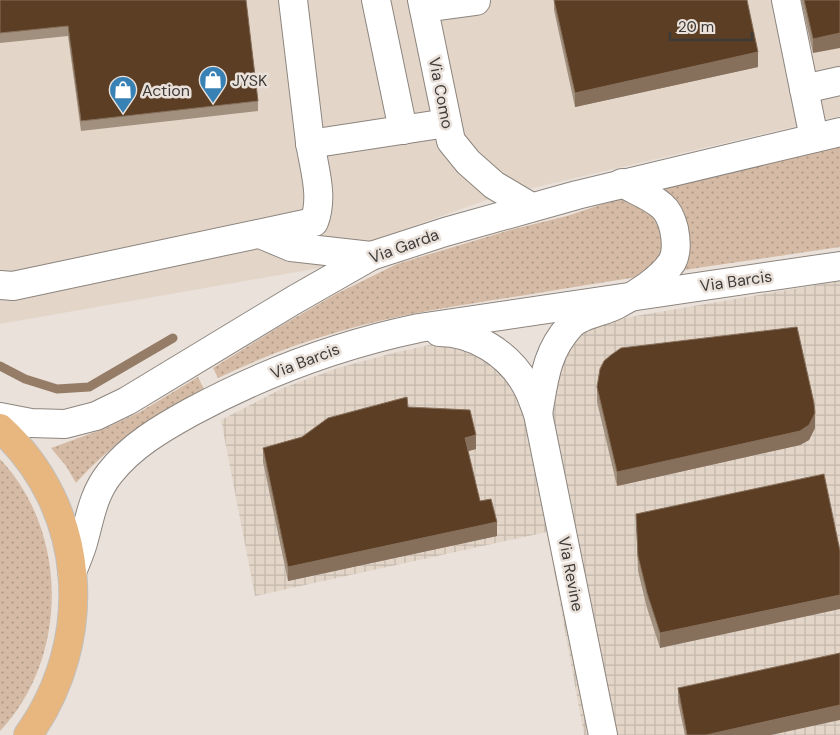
<svg xmlns="http://www.w3.org/2000/svg" width="840" height="735" viewBox="0 0 840 735" font-family="'DM Sans',sans-serif">
<style>
.built{fill:#e3d5c8}
.industrial{fill:url(#industrial-grid)}
.green{fill:url(#green-dots)}
.lines{fill:none;stroke-linecap:round;stroke-linejoin:round}
.stream{stroke:#947c67;stroke-width:9}
.minor-casing{stroke:#8c857f;stroke-width:30}
.major-casing{stroke:#c1c0bf;stroke-width:30}
.minor{stroke:#fff;stroke-width:28}
.major{stroke:#e8b67f;stroke-width:28}
.wall{fill:#a2907f}
.shaded-wall{fill:#866f5b}
.building{fill:#5b3e24;stroke:#866f5b}
.labels{text-anchor:middle;dominant-baseline:central;stroke-width:5;stroke-linejoin:round;paint-order:stroke}
.poi-label{font-size:16px;fill:#3d3a37;stroke:#eae1da;text-anchor:start}
.street-label{font-size:16px;fill:#3d3a37;stroke:#eae1da}
</style>
<defs>
<pattern id="industrial-grid" width="8" height="8" patternUnits="userSpaceOnUse" patternTransform="scale(1.25)"><rect width="8" height="8" fill="#e3d5c8"/><path d="M0 4h8M4 0v8" fill="none" stroke="#c4b8ac"/></pattern>
<pattern id="green-dots" width="8" height="8" patternUnits="userSpaceOnUse" patternTransform="scale(1.25)"><rect width="8" height="8" fill="#d5bba5"/><path d="M2 2h.1M6 6h.1" fill="none" stroke="#ae9987" stroke-width="1.8" stroke-linecap="round"/></pattern>
</defs>
<rect width="100%" height="100%" fill="#eae1da"/>
<path class="built" d="M0,0H840V116L498,196L385,236L319,268L0,324Z"/>
<path class="industrial" d="M840,281V735H584L547,532L255,596L221,420L283,388L338,368L393,353L434,344H457L482,349L525,397L553,366L583,325Z"/>
<g class="green">
<path d="M840,143V247C739,262 638,276 538,293C472,304 405,312 341,331C298,343 258,359 218,378L213,368L284,324L336,294L397,264L510,230L567,216L615,200Z"/>
<path d="M198,377L204,389C156,417 114,440 76,483L66,466L51,448L106,428L140,412Z"/>
<path d="M0,459C69,532 69,658 0,731Z"/>
</g>
<g class="lines">
<path class="stream" d="M0,366L25,379L57,389L89,387L173,338"/>
<defs>
<g id="minor">
<path d="M376,0L403,130"/>
<path d="M422,0L451,141L468,162L494,185L531,207"/>
<path d="M786,0L814,138"/>
<path d="M424,8L476,1"/>
<path d="M804,89L840,81"/>
<path d="M310,144L447,123"/>
<path d="M260,234L291,247L371,256"/>
<path d="M0,285L13,286L314,222C324,197 314,168 310,142C304,95 299,47 293,0"/>
<path d="M439,332C474,332 509,354 526,385C531,393 534,404 538,414L603,735"/>
<path d="M538,414C544,380 546,352 570,326C580,314 605,312 618,304C636,295 661,279 672,262C677,253 676,239 674,229C672,221 668,211 662,206C651,196 634,190 622,183"/>
<path d="M0,417L31,423L65,424L96,416L127,401L294,300L371,256L445,232L577,195L840,132"/>
<path d="M72,572C76,562 80,553 83,543C90,518 93,494 110,473C131,446 162,428 191,412C265,372 338,345 419,328L840,266"/>
</g>
<path id="major" d="M0,428C88,508 96,640 28,735"/>
</defs>
<use href="#minor" class="minor-casing"/>
<use href="#major" class="major-casing"/>
<use href="#minor" class="minor"/>
<use href="#major" class="major"/>
</g>
<g class="wall">
<path d="M0,0H246L258,101V111L81,131L68,36L0,43Z"/>
<path d="M554,0H747L758,67L575,107L554,10Z"/>
<path d="M801,0H840L813,53Z"/>
<path d="M597,387L815,428L809,440L800,445L617,486L597,402Z"/>
<path d="M408,407L476,449L468,451L480,501L497,536L288,581L263,462V448Z"/>
<path d="M636,514L840,551L660,648L647,608L638,571Z"/>
<path d="M678,688L771,735H685L678,702Z"/>
</g>
<g class="shaded-wall">
<path d="M840,33V48L813,53V39Z"/>
<path d="M758,52V67L575,107V93Z"/>
<path d="M815,413V428L809,440L800,445L617,486V472Z"/>
<path d="M476,435V449L465,452V438Z"/>
<path d="M497,522V536L288,581V567Z"/>
<path d="M840,595V609L660,648V633Z"/>
<path d="M840,705V720L771,735H706Z"/>
</g>
<g class="building">
<path d="M0,0H246L258,101L81,121L68,26L0,33Z"/>
<path d="M554,0H747L758,52L575,93Z"/>
<path d="M804,0H840V33L813,39Z"/>
<path d="M797,327L814,403L815,413L809,425L800,431L617,472L597,387L600,369L604,361L611,355L621,348Z"/>
<path d="M407,397L408,407L470,410L476,435L465,438L480,501L491,499L497,522L288,567L263,448L302,437L328,418Z"/>
<path d="M824,474L840,551V595L660,633L647,593L638,556L636,514Z"/>
<path d="M840,653V705L706,735H687L678,688Z"/>
</g>
<defs>
<symbol id="shop-pin" viewBox="-11 -11 22 30"><path d="M0 17L-7.5 6A9.5 9.5 0 1 1 7.5 6Z" fill="#3881b5" stroke="#eae1da"/><path d="M-5-2.5h2.3a2.7 3.5 0 0 1 5.4 0H5L5.5 6h-11ZM-1.5-2.5h3a1.5 2.3 0 0 0-3 0Z" fill="#fff"/></symbol>
</defs>
<g fill-rule="evenodd">
<use href="#shop-pin" x="197" y="64" width="32" height="43"/>
<use href="#shop-pin" x="107" y="74" width="32" height="43"/>
</g>
<g class="labels">
<g class="poi-label">
<text x="232" y="80">JYSK</text>
<text x="142" y="90">Action</text>
</g>
<g class="street-label">
<text transform="translate(441 93) rotate(79)">Via Como</text>
<text transform="translate(404 246) rotate(-20)">Via Garda</text>
<text transform="translate(736 281) rotate(-8)">Via Barcis</text>
<text transform="translate(305 361) rotate(-21)">Via Barcis</text>
<text transform="translate(571 574) rotate(79)">Via Revine</text>
</g>
</g>
<path d="M670 32v8h82v-8" fill="none" stroke="#3d3a37" stroke-width="2.5"/>
<text x="678" y="32" font-size="15" fill="#3d3a37" stroke="#eae1da" stroke-width="4" paint-order="stroke">20 m</text>
</svg>
